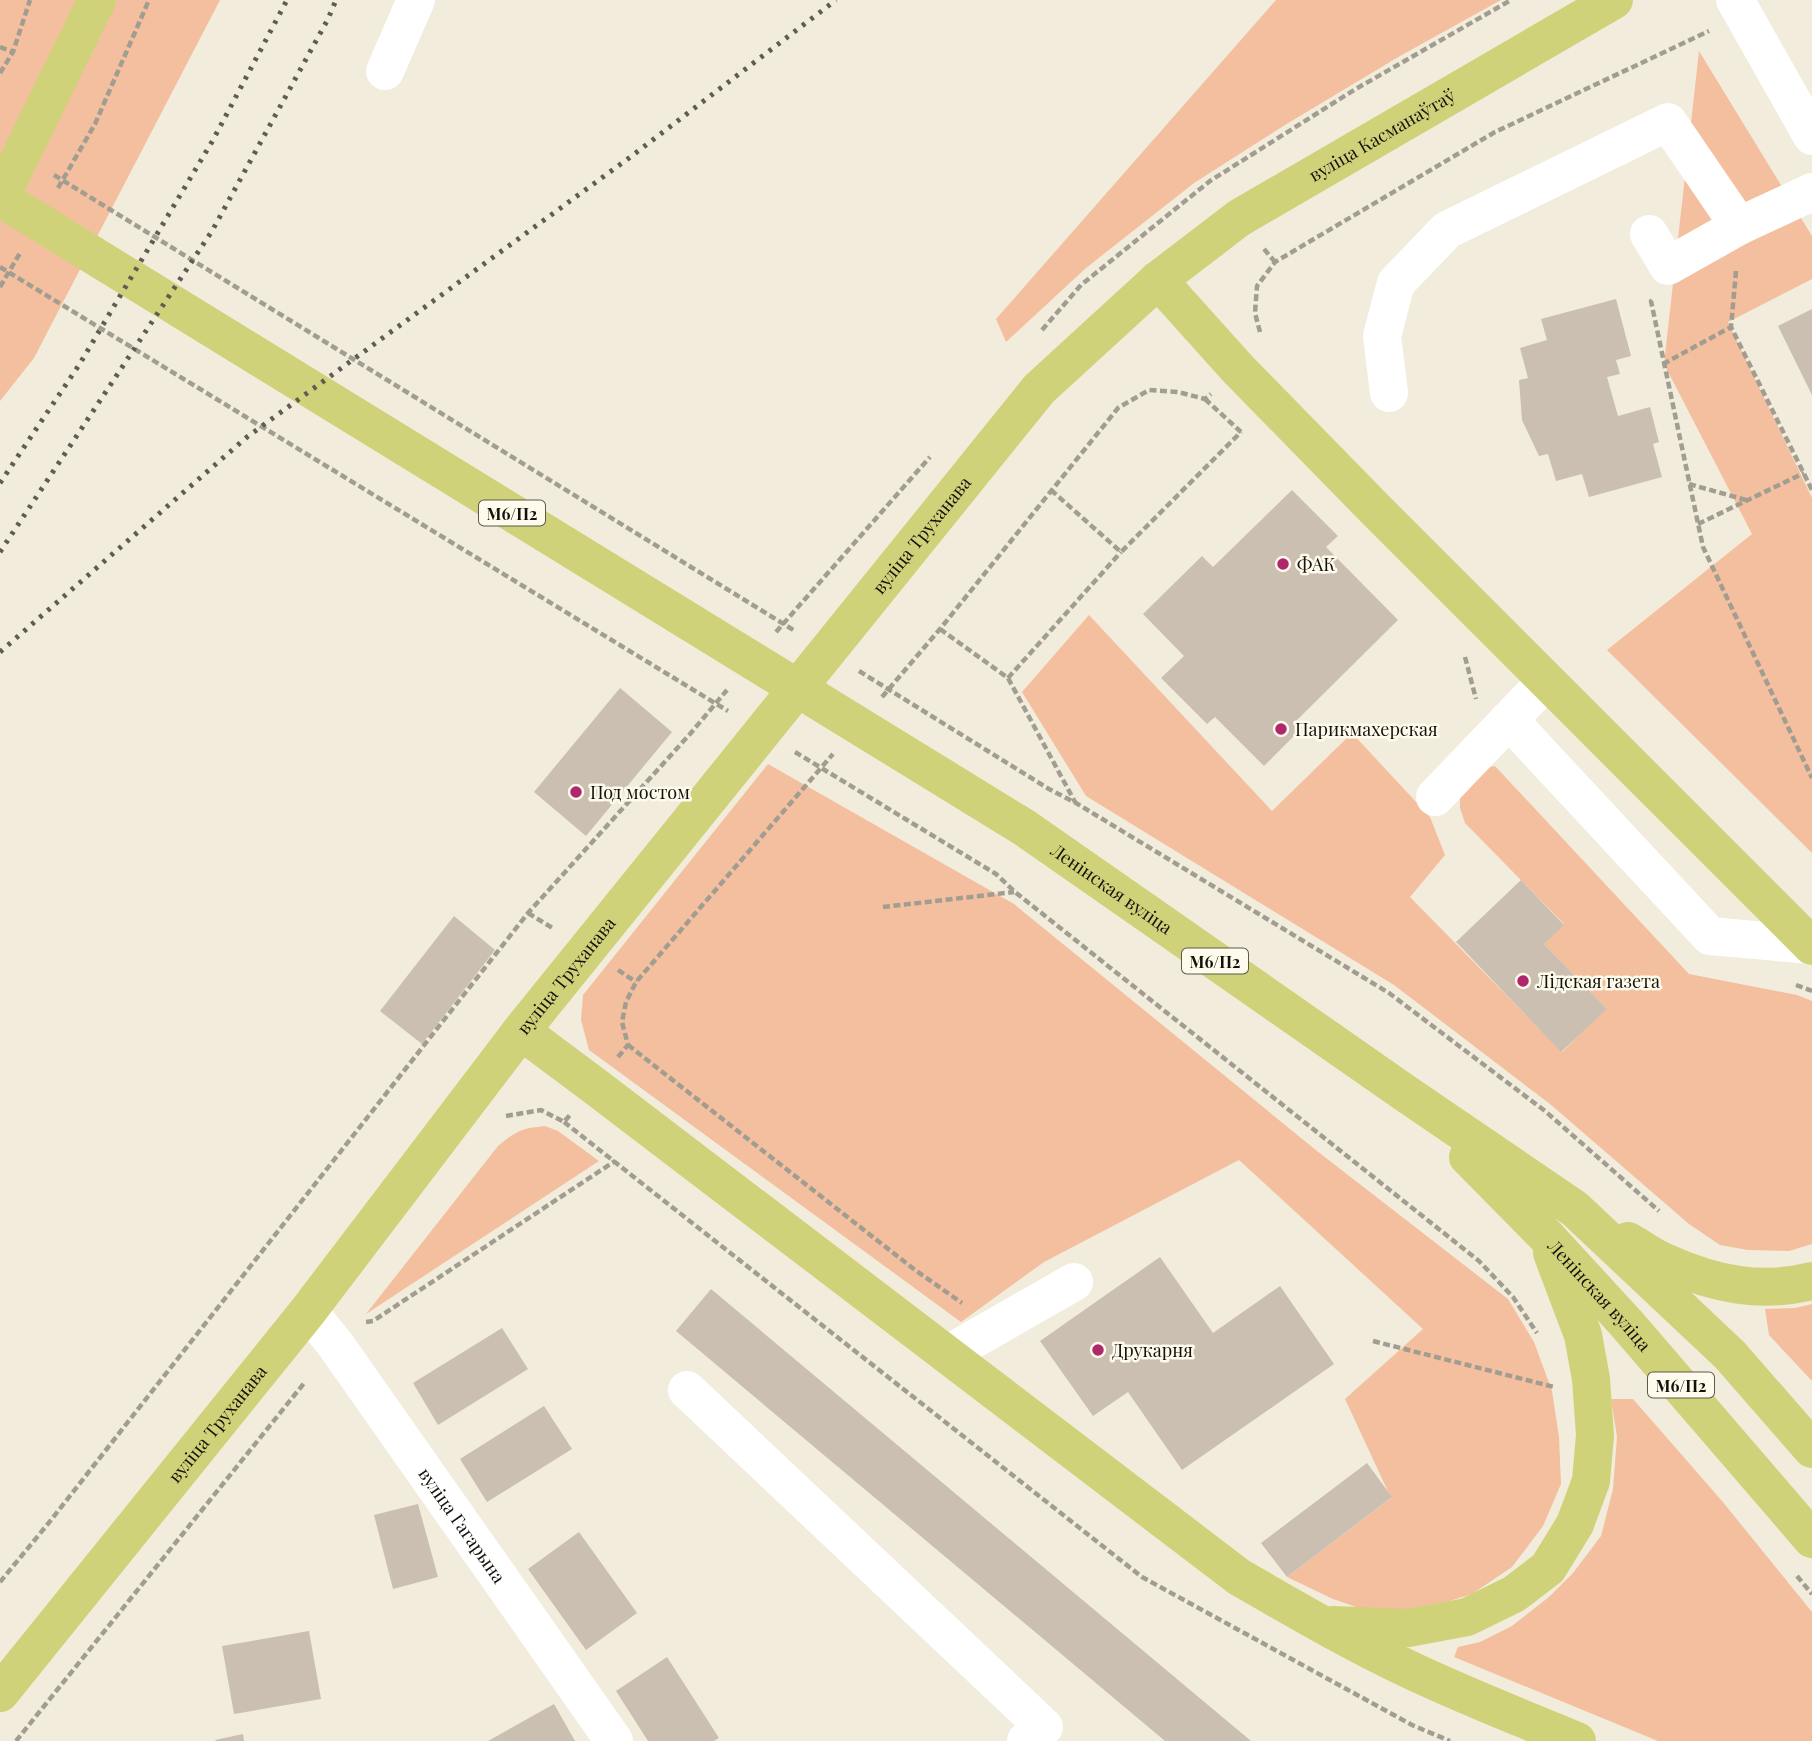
<svg xmlns="http://www.w3.org/2000/svg" width="1812" height="1741" viewBox="0 0 1812 1741" font-family="'Playfair Display',serif">
<style>
.green{fill:#f4bf9e}
.building{fill:#cabfb1}
.lines{fill:none;stroke-linecap:round;stroke-linejoin:round}
.path{stroke:#a19d90;stroke-width:4.5;stroke-dasharray:7 3.5;stroke-linecap:butt}
.minor{stroke:#fff;stroke-width:38}
.major{stroke:#d0d279;stroke-width:38}
.rail{stroke:#5f5c53;stroke-width:5;stroke-dasharray:3.5 7;stroke-linecap:butt}
.poi-dot{fill:#af286c;stroke:#fefaec;stroke-width:2.5}
.labels{text-anchor:middle;dominant-baseline:central;stroke-width:5;stroke-linejoin:round;paint-order:stroke}
.shield{fill:#fefaec;stroke:#5a584f;stroke-width:2}
.shield-label{font-size:16px;font-weight:bold;fill:#13120c}
.street-label{font-size:18px;fill:#13120c;stroke:#fefaec}
.poi-label{font-size:18px;fill:#13120c;stroke:#fefaec;text-anchor:start}
</style>
<rect width="100%" height="100%" fill="#f2ecdc"/>
<g class="green">
<path d="M0,0H220L34,358L0,401Z"/>
<path d="M1276,0H1501L1400,56L1285,125L1194,183L1086,268L1006,342L996,319Z"/>
<path d="M1699,51L1812,236V279L1728,322L1812,498V853L1607,650L1752,534L1664,364Z"/>
<path d="M1089,615L1272,811L1352,733L1430,817L1445,855L1410,897L1562,1052L1606,1008L1544,944L1564,924L1465,823L1460,808V791L1480,769L1495,766L1689,974L1797,995L1812,1001V1244L1789,1251L1748,1250L1720,1245L1689,1224L1550,1104L1394,985L1086,796L1022,692Z"/>
<path d="M768,764L1014,904L1317,1151L1508,1299L1534,1342L1552,1391L1559,1437L1561,1484L1543,1526L1512,1567L1472,1594L1417,1611L1365,1610L1333,1599L1287,1577L1391,1498L1345,1399L1423,1329L1239,1160L1044,1262L961,1322L589,1050L581,1020L583,995Z"/>
<path d="M545,1126L558,1131L599,1161L366,1314L498,1146C516,1131 522,1128 545,1126Z"/>
<path d="M1812,1304V1381L1769,1335L1765,1309L1795,1308Z"/>
<path d="M1611,1399H1633L1722,1501L1812,1612V1741H1658L1454,1657L1458,1647L1480,1642L1512,1626L1549,1597L1573,1573L1601,1536L1613,1489L1617,1437Z"/>
</g>
<g class="building">
<path d="M1616,299L1631,356L1616,360L1620,374L1607,377L1618,416L1650,407L1659,442L1653,444L1662,477L1589,497L1582,474L1556,481L1548,454L1539,456L1522,420L1519,380L1528,378L1520,348L1547,340L1541,319Z"/>
<path d="M1812,309V395L1778,326Z"/>
<path d="M1292,490L1338,536L1326,547L1398,620L1296,721L1302,728L1264,766L1215,717L1207,724L1161,678L1184,656L1143,614L1202,556L1213,567Z"/>
<path d="M620,688L672,732L586,836L534,792Z"/>
<path d="M1521,880L1564,925L1544,944L1607,1009L1561,1052L1456,942Z"/>
<path d="M454,916L495,950L422,1044L380,1011Z"/>
<path d="M1160,1257L1213,1333L1280,1286L1334,1364L1182,1470L1128,1392L1093,1416L1040,1341Z"/>
<path d="M711,1289L1251,1741H1165L800,1435L676,1331Z"/>
<path d="M502,1328L528,1369L438,1425L413,1383Z"/>
<path d="M544,1406L572,1449L487,1502L460,1459Z"/>
<path d="M1367,1463L1392,1497L1287,1577L1261,1543Z"/>
<path d="M418,1504L438,1577L393,1589L374,1515Z"/>
<path d="M579,1532L637,1613L586,1650L528,1569Z"/>
<path d="M309,1631L321,1699L234,1714L222,1646Z"/>
<path d="M667,1657L719,1738L714,1741H648L616,1691Z"/>
<path d="M554,1704L575,1741H488Z"/>
<path d="M243,1734L244,1741H216L215,1740Z"/>
</g>
<g class="lines">
<g class="path">
<path d="M0,47L13,52"/>
<path d="M0,73L13,52L30,0"/>
<path d="M54,175L795,631"/>
<path d="M58,188L95,124L149,0"/>
<path d="M1264,249L1275,262"/>
<path d="M0,267L728,711"/>
<path d="M1736,271L1731,327L1812,490"/>
<path d="M0,287L20,253"/>
<path d="M1652,300L1651,301L1703,547L1812,778"/>
<path d="M1042,330L1081,285L1210,181L1354,90L1511,0"/>
<path d="M1260,332L1255,313L1257,286L1275,262L1495,132L1709,31"/>
<path d="M1663,364L1731,327"/>
<path d="M1205,399L1241,432"/>
<path d="M1689,484L1746,500"/>
<path d="M1051,490L1121,552L1241,432"/>
<path d="M1698,524L1804,473"/>
<path d="M940,629L1008,678L1075,802"/>
<path d="M776,632L930,457"/>
<path d="M1465,657L1476,699"/>
<path d="M859,671L1049,789L1076,803L1389,993L1545,1111L1659,1211"/>
<path d="M1008,678L1121,552"/>
<path d="M882,697L940,629L1118,408L1149,390L1178,392L1205,399L1211,394"/>
<path d="M795,752L996,874L1015,892L1479,1261L1513,1297L1537,1333"/>
<path d="M883,907L1014,892"/>
<path d="M528,913L554,929"/>
<path d="M618,970L636,982"/>
<path d="M1796,985L1812,991"/>
<path d="M628,1045L915,1270L962,1303"/>
<path d="M618,1057L628,1045L622,1022L626,1002L636,982L833,754"/>
<path d="M506,1116L541,1110L564,1122L570,1115"/>
<path d="M564,1122L1142,1577L1412,1725L1450,1741"/>
<path d="M366,1322L373,1321L615,1161"/>
<path d="M1373,1341L1554,1387"/>
<path d="M1797,1576L1812,1594"/>
<path d="M0,1582L47,1525L528,913L690,734L727,690"/>
<path d="M16,1741L305,1382"/>
</g>
<g class="minor">
<path d="M1735,0L1812,136"/>
<path d="M385,71L416,0"/>
<path d="M1649,234L1668,266L1739,226L1812,192"/>
<path d="M1389,393L1382,336L1396,283L1447,230L1668,122L1739,226"/>
<path d="M1509,720L1710,936L1811,945"/>
<path d="M1435,797L1546,681"/>
<path id="s1" d="M308,1311L335,1344L614,1741"/>
<path d="M948,1354L1074,1282"/>
<path d="M687,1390L1044,1727L1026,1741"/>
</g>
<g class="major">
<path id="s2" d="M0,198L1025,828L1405,1093L1575,1209L1730,1355L1812,1449"/>
<path d="M0,198L97,0"/>
<path d="M1158,280L1238,369L1375,509L1812,946"/>
<path d="M521,1031L596,1087L1239,1577C1293,1608 1347,1640 1404,1667C1460,1694 1519,1717 1577,1741"/>
<path id="s3" d="M1468,1157L1546,1236L1626,1323L1812,1539"/>
<path d="M1628,1241C1641,1248 1653,1258 1667,1263C1714,1284 1761,1294 1812,1281"/>
<path d="M1333,1625L1408,1628L1467,1617L1514,1594L1548,1568L1575,1524L1591,1481L1595,1435L1591,1379L1583,1335L1552,1253"/>
<path id="s4" d="M0,1693L308,1311L521,1031L1039,389L1158,280L1239,218L1614,0"/>
</g>
<g class="rail">
<path d="M0,483L79,365L213,140L287,0"/>
<path d="M0,552L212,231L328,19L336,0"/>
<path d="M0,652L247,437L629,158L836,0"/>
</g>
</g>
<g class="poi-dot">
<circle cx="1283" cy="564" r="7"/>
<circle cx="1281" cy="729" r="7"/>
<circle cx="576" cy="792" r="7"/>
<circle cx="1523" cy="981" r="7"/>
<circle cx="1098" cy="1350" r="7"/>
</g>
<g class="labels">
<g class="shield">
<rect x="479" y="500.5" width="66" height="25" rx="5"/>
<rect x="1182" y="948.5" width="66" height="25" rx="5"/>
<rect x="1648" y="1372.5" width="66" height="25" rx="5"/>
</g>
<g class="shield-label">
<text x="512" y="513">М6/П2</text>
<text x="1215" y="961">М6/П2</text>
<text x="1681" y="1385">М6/П2</text>
</g>
<g class="street-label">
<text stroke="none"><textPath href="#s4" startOffset="2096">вуліца Касманаўтаў</textPath></text>
<text stroke="none"><textPath href="#s4" startOffset="1480">вуліца Труханава</textPath></text>
<text stroke="none"><textPath href="#s2" startOffset="1309">Ленінская вуліца</textPath></text>
<text stroke="none"><textPath href="#s4" startOffset="914">вуліца Труханава</textPath></text>
<text stroke="none"><textPath href="#s3" startOffset="191">Ленінская вуліца</textPath></text>
<text stroke="none"><textPath href="#s4" startOffset="346">вуліца Труханава</textPath></text>
<text stroke="none"><textPath href="#s1" startOffset="264">вуліца Гагарына</textPath></text>
</g>
<g class="poi-label">
<text x="1297" y="564">ФАК</text>
<text x="1295" y="729">Парикмахерская</text>
<text x="590" y="792">Под мостом</text>
<text x="1537" y="981">Лідская газета</text>
<text x="1112" y="1350">Друкарня</text>
</g>
</g>
</svg>
